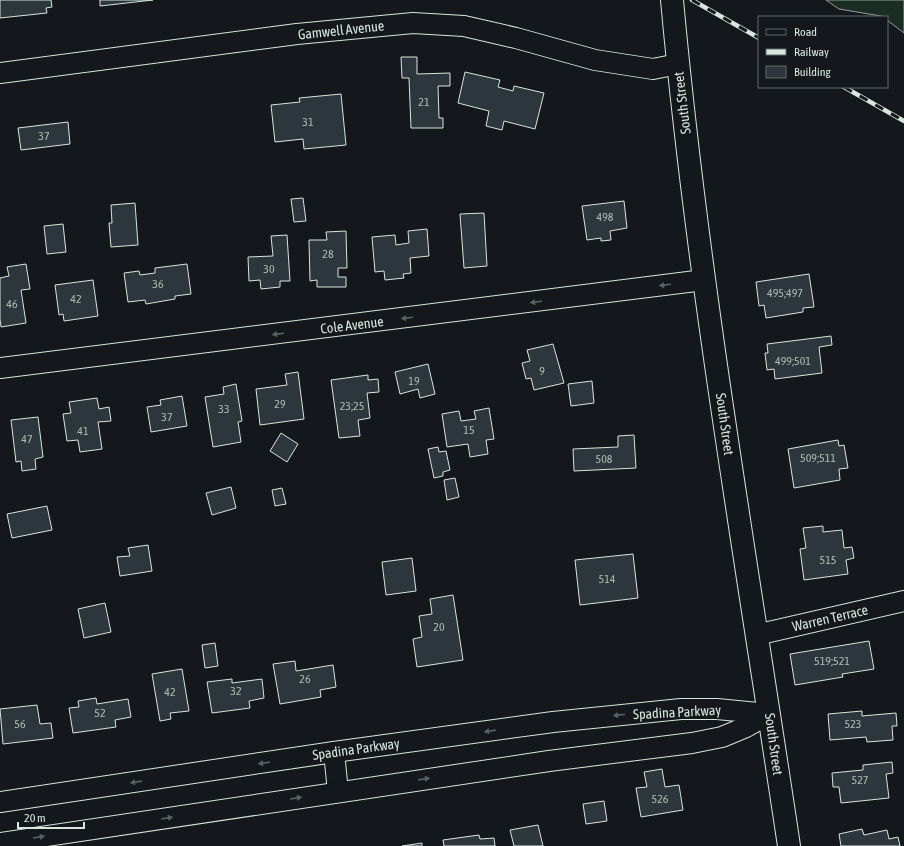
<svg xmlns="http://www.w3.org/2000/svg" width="904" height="846" viewBox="0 0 904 846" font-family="'Asap Condensed',sans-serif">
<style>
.green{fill:#1a2d24;stroke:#939e99}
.building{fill:#2c363c;stroke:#d8e6dc}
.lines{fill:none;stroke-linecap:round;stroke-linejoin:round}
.minor-casing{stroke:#d8e6dc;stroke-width:22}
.trunk-casing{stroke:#d8e6dc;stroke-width:24}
.minor{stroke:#14181c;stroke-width:20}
.trunk{stroke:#14181c;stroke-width:22}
.rail-casing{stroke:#d8e6dc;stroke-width:4.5}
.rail{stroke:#14181c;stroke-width:3;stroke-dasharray:9;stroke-linecap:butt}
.oneway{fill:#59605f}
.labels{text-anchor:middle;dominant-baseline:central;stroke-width:3;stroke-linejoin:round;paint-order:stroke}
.number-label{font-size:12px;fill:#adbab4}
.street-label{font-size:14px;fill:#d8e6dc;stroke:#14181c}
</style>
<rect width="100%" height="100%" fill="#14181c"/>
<path class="green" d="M826,0H904V33L887,20V17L839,9Z"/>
<g class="building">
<path d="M0,0H51L52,7L46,8L47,13L0,18Z"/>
<path d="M100,0H153L100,6Z"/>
<path d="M401,57H417V74L450,73V86H438L439,118H443V128H411L409,78H402Z"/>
<path d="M465,72L500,80L498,87L513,91L514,86L544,93L535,129L504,121L502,130L486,126L489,111L458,103Z"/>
<path d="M341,94L346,145L304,149L303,139L275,142L271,105L300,102L299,98Z"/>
<path d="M68,122L70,144L21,150L18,128Z"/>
<path d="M303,198L306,221L294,222L291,199Z"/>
<path d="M624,201L627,228L610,231L611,240L601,241V238L587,240L582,206Z"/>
<path d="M135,203L138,245L111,247L109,223H112L111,205Z"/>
<path d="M484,213L487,266L464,268L460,214Z"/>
<path d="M63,224L66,252L47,254L44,226Z"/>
<path d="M427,229L429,256L410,258L411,273L403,274L404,278L385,280L384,271L375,272L372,237L395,235L396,245L409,243L408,231Z"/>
<path d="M346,231L347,268H338V277H346V287H317V280L310,281L309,240H327L326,232Z"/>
<path d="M287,235L290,281H280V287L261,289L260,280L249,281L248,257L273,256L271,236Z"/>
<path d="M26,264L30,289L21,290L26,323L1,327L0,319V278L9,276L7,267Z"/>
<path d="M187,264L191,294L175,296V299L146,304L145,300L128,302L124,273L139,271L140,275L155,273V268Z"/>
<path d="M809,274L814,307L803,308V312L766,318L764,305L759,306L756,282Z"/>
<path d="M93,280L98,316L64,321L63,314L59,315L55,285Z"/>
<path d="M831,336L832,345L819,347L822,373L775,379L774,369L767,370L765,353H768L767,344Z"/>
<path d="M553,344L564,383L534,390L531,378L526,379L522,363L530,361L527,350Z"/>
<path d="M428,364L435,394L420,398L418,389L400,394L395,372Z"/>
<path d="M298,372L304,419L260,425L256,389L287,385L285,374Z"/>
<path d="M368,375V380L378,379L379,392L367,393L370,418L358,420L360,436L339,438L331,380Z"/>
<path d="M592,381L594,403L571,406L568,384Z"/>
<path d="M236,384L242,421L238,422L241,442L213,447L205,397L224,394L223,387Z"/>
<path d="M182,396L187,426L151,432L147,407L161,405L160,400Z"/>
<path d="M97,398L99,409L109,407L111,421L98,422L102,449L80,452L78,440L67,441L63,414L71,413L69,402Z"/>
<path d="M489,408L494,439L486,440L488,454L470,457L468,444L447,447L442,414L459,411L461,421L476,419L474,411Z"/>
<path d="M38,417L43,457L35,459L36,469L22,471L21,461L16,462L11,420Z"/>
<path d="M281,433L298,444L287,462L270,451Z"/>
<path d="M634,435L636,468L574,471L573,449L618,447V436Z"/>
<path d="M838,440L839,446L844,445L848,468L839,469L840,480L794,488L788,449Z"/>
<path d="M438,447L439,452L446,451L450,470L443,472V476L434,478L428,449Z"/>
<path d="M455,478L459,497L447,500L444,480Z"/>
<path d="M231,487L236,508L212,515L206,493Z"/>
<path d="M282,488L286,504L275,506L272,490Z"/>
<path d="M47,506L52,530L12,538L7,514Z"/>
<path d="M823,526V532L842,530L844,548L852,547L854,558L846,560L848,574L804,580L800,549L806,548L803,528Z"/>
<path d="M148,545L152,571L120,576L117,557L130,556L128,548Z"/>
<path d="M633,554L638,598L580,605L575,560Z"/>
<path d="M412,558L416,591L386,595L382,562Z"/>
<path d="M453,595L463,660L417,667L413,639L422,637L419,616L432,614L430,599Z"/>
<path d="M105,603L111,632L84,638L78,609Z"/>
<path d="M869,641L874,669L842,674L843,677L795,685L790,654Z"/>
<path d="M215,643L218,666L205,668L202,645Z"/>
<path d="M295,661L296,671L333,665L336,687L320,690L321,697L280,704L273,664Z"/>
<path d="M182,669L189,711L170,713L171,719L160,721L152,674Z"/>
<path d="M232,679V683L262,679L264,698L249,701L250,708L212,713L207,682Z"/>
<path d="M96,698L97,704L128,699L131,717L115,720L116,727L73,733L69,708L79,707L78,701Z"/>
<path d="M37,705L40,724L51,723L53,738L3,744L0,709Z"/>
<path d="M862,711V716L896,713L897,726H892L893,740L867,742L866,737L830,740L828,714Z"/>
<path d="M892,762L893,773L886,774L889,798L841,803L839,787H833L832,773L863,770V765Z"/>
<path d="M662,769L665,787L679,785L683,810L641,817L636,788L647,787L644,772Z"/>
<path d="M604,801L607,821L586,824L583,804Z"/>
<path d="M538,825L543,846H514L510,830Z"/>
<path d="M862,829L864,835L887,830L889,839L898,837L900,846H841L839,834Z"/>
<path d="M479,835L480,839L494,838L495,846H444L443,840Z"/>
<path d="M422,843V846H402Z"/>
</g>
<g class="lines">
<defs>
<g id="minor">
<path d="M0,73L297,34L413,23L464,26L516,38L595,60L653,69L678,64"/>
<path d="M0,368L704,280"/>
<path d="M756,635L904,601"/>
<path d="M334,752L338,792"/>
<path d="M0,802L334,752L553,722L681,709H717L769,714"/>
<path d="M0,843L549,761L692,743L722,737L746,727L769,714"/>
</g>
<path id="trunk" d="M672,0C698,284 747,564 789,846"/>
</defs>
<use href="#minor" class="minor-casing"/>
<use href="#trunk" class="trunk-casing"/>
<use href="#minor" class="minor"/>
<use href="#trunk" class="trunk"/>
<defs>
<g id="rail">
<path d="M692,0L759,38"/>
<path d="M844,87L904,121"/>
</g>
</defs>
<use href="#rail" class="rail-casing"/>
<use href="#rail" class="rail"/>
</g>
<defs><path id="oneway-solid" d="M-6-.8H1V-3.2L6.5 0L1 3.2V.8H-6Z"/></defs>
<g class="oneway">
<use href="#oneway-solid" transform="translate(665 285) rotate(173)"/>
<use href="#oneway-solid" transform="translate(536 302) rotate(173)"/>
<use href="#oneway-solid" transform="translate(407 318) rotate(173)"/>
<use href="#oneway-solid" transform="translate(278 334) rotate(173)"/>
<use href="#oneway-solid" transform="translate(619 715) rotate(174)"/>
<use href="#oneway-solid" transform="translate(490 731) rotate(172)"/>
<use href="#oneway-solid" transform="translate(264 763) rotate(172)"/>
<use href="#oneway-solid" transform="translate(424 779) rotate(-8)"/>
<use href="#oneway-solid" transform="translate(136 782) rotate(172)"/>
<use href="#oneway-solid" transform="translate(296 798) rotate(-9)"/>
<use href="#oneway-solid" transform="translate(167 818) rotate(-9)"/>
<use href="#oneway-solid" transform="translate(39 837) rotate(-9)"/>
</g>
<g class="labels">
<g class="number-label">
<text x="424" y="102">21</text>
<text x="308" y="122">31</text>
<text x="44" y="136">37</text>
<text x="605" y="217">498</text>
<text x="328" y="254">28</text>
<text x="269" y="269">30</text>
<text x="158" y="284">36</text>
<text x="785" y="293">495;497</text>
<text x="76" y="299">42</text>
<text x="12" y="304">46</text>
<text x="793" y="361">499;501</text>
<text x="542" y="371">9</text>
<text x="414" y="381">19</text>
<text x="280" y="404">29</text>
<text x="352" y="406">23;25</text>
<text x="224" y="409">33</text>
<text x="167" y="417">37</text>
<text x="469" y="430">15</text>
<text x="83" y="431">41</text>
<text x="27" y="439">47</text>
<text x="818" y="458">509;511</text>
<text x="604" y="459">508</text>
<text x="828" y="560">515</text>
<text x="607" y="579">514</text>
<text x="439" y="627">20</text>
<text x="832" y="661">519;521</text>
<text x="305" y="679">26</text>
<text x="236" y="691">32</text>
<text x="170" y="692">42</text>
<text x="100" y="713">52</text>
<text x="20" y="724">56</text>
<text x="853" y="724">523</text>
<text x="860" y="780">527</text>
<text x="660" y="799">526</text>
</g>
<g class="street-label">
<text transform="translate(341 30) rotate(-6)">Gamwell Avenue</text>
<text transform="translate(682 103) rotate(-97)">South Street</text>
<text transform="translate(352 325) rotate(-7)">Cole Avenue</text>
<text transform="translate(725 424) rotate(82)">South Street</text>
<text transform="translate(830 618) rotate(-13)">Warren Terrace</text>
<text transform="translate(677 712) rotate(-3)">Spadina Parkway</text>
<text transform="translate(774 744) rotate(82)">South Street</text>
<text transform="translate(356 749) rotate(-8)">Spadina Parkway</text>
</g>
</g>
<rect x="758" y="16" width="130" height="72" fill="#14181c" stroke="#626a69"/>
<rect x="766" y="29" width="20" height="6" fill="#14181c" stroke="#626a69"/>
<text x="794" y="36" font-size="12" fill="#d8e6dc">Road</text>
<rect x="766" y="49" width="20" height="6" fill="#d8e6dc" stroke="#626a69"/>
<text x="794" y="56" font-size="12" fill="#d8e6dc">Railway</text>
<rect x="766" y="66" width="20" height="12" fill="#2c363c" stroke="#626a69"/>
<text x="794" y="76" font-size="12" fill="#d8e6dc">Building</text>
<path d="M18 822v6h66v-6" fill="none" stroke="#d8e6dc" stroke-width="2"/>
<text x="24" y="822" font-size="12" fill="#d8e6dc" stroke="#14181c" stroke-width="3" paint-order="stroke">20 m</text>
</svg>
